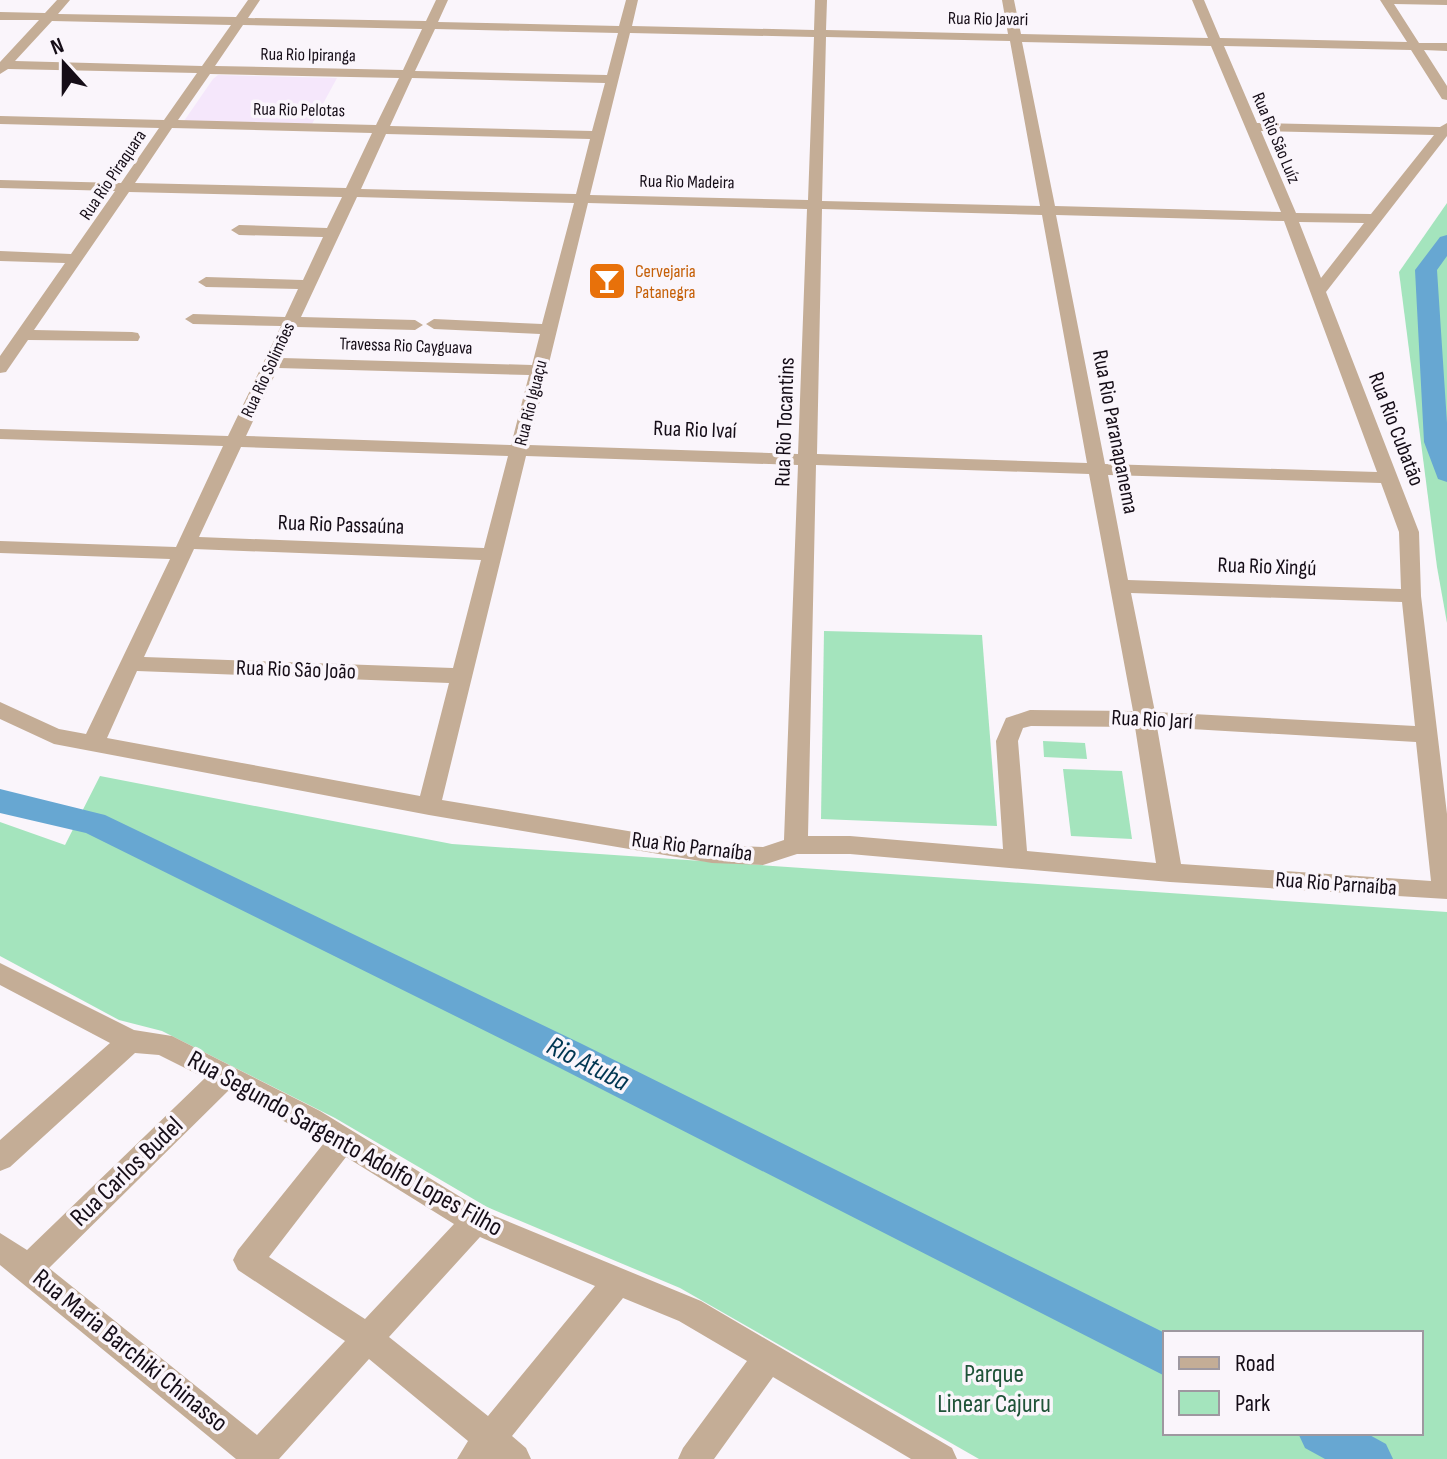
<svg xmlns="http://www.w3.org/2000/svg" width="1447" height="1459" viewBox="0 0 1447 1459" font-family="'Sofia Sans Condensed',sans-serif">
<style>
.education{fill:#f5e7fb}
.green{fill:#a4e4bd;fill-rule:evenodd}
.lines{fill:none;stroke-linecap:round;stroke-linejoin:round}
.river{fill:#67a7d2;fill-rule:evenodd}
.minor{fill:#c4ad96;fill-rule:evenodd}
.labels{text-anchor:middle;dominant-baseline:central;stroke-width:7;stroke-linejoin:round;paint-order:stroke}
.far-street-label{font-size:18px;fill:#150d17;stroke:#faf5fb}
.far-food-label{font-size:18px;fill:#c56008;stroke:#faf5fb;text-anchor:start}
.street-label{font-size:22px;fill:#150d17;stroke:#faf5fb}
.near-street-label{font-size:26px;fill:#150d17;stroke:#faf5fb}
.near-park-label{font-size:26px;fill:#1f5338;stroke:#faf5fb}
.near-water-label{font-size:28px;font-style:italic;fill:#003652;stroke:#faf5fb}
</style>
<rect width="100%" height="100%" fill="#faf5fb"/>
<path class="education" d="M218,75L337,78L312,124L184,121L213,79Z"/>
<g class="green">
<path d="M1447,203V623L1437,567L1399,272Z"/>
<path d="M824,631L982,635L997,826L821,819Z"/>
<path d="M1043,741L1085,743L1087,759L1044,757Z"/>
<path d="M1063,769L1122,771L1132,839L1071,836Z"/>
<path d="M100,776L452,844L1447,912V1459H979L680,1288L487,1207L335,1118L162,1031L119,1020L0,956V822L65,845ZM1165,1333H1421V1433H1165Z"/>
</g>
<g class="lines">
<g class="river">
<path d="M1447,235V256L1437,270L1447,423V482L1438,479L1424,442L1415,270L1440,237Z"/>
<path d="M0,789L105,815L580,1043L1165,1333V1376L554,1065L86,833L0,813Z"/>
<path d="M1298,1433H1366L1386,1444L1393,1459H1325L1305,1448Z"/>
</g>
<g class="minor">
<path d="M57,0H70L58,14L236,17L248,0H260L248,18L426,21L436,0H448L438,22L619,26L626,0H638L632,26L814,30L815,0H827L826,30L1008,34L1002,0H1014L1021,34L1208,38L1192,0H1204L1220,38L1407,42L1380,0H1447V5L1394,4L1419,43H1447V51L1424,50L1447,86V100L1442,99L1411,50L1224,46L1257,123L1440,127L1447,123V136L1326,292L1419,532L1421,596L1447,814V899L1170,882L850,854H797L763,865L712,863L429,815L54,744L0,719V702L59,729L86,734L170,559L0,553V541L176,547L223,446L0,439V429L228,436L281,326L193,324L185,319L193,314L285,317L298,289L206,287L198,282L206,277L303,280L323,237L239,235L231,230L239,225L327,228L342,197L129,192L34,330L132,332L138,333L140,337L138,341L28,340L6,372L0,373V356L65,263L0,261V251L71,254L115,191L0,188V180L121,183L159,128L0,124V116L164,120L197,73L8,69L0,74V62L39,20H0V12L45,13ZM52,21L231,25L202,66L15,61ZM243,25L422,29L403,70L215,66ZM435,29L618,33L607,75L415,71ZM630,33L814,37L808,200L590,195ZM826,37L1010,41L1040,206L822,201ZM1022,42L1211,46L1281,212L1055,206ZM210,74L399,78L376,125L178,120ZM412,78L605,83L592,131L390,126ZM172,128L372,133L346,188L135,183ZM1261,131L1434,135L1371,214L1296,213ZM386,134L590,139L576,194L361,189ZM357,197L574,203L542,324L434,319L426,324L434,329L540,334L532,365L282,358L297,327L415,330L423,325L415,320L301,317ZM588,203L807,209L798,454L529,445ZM822,209L1042,215L1087,463L817,454ZM1056,215L1284,221L1377,472L1105,464ZM1299,222L1364,223L1321,278ZM278,368L529,375L511,445L246,436ZM241,447L508,456L484,548L199,537ZM526,456L798,465L784,840L763,847L712,845L442,800ZM816,465L1089,474L1133,711L1030,710L1006,718L996,741L1003,849L850,836H808ZM1108,475L1381,483L1399,532L1401,589L1128,580ZM194,549L481,560L453,668L144,657ZM1131,593L1402,602L1415,726L1155,712ZM137,671L449,683L420,796L107,738ZM1031,726L1135,727L1156,863L1027,851L1018,741L1023,728ZM1157,727L1416,742L1431,881L1181,864Z"/>
<path d="M0,963L134,1030L172,1036L320,1111L485,1212L701,1301L952,1448L957,1459H911L773,1377L714,1459H678L683,1448L747,1361L679,1321L623,1298L512,1436L526,1448L531,1459H457L468,1441L369,1359L279,1459H236L0,1265V1233L27,1250L205,1078L159,1055L135,1053L10,1167L0,1171V1140L110,1043L0,985ZM228,1091L324,1143L238,1250L233,1260L238,1270L345,1341L257,1435L49,1268ZM346,1157L454,1224L365,1319L269,1257ZM480,1237L595,1286L488,1416L389,1337Z"/>
</g>
</g>
<defs>
<symbol id="bar-square" viewBox="-11 -11 22 22"><rect x="-9" y="-9" width="18" height="18" rx="4" fill="#e8710a" stroke="#faf5fb"/><path d="M-6-5H6L.8 .8V4.5H3.5V6h-7V4.5H-.8V.8Z" fill="#fff"/></symbol>
</defs>
<g fill-rule="evenodd">
<use href="#bar-square" x="585" y="259" width="44" height="44"/>
</g>
<g class="labels">
<g class="far-street-label">
<text transform="translate(988 19) rotate(1)">Rua Rio Javari</text>
<text transform="translate(308 55) rotate(1)">Rua Rio Ipiranga</text>
<text transform="translate(299 110) rotate(1)">Rua Rio Pelotas</text>
<text transform="translate(1276 138) rotate(67)">Rua Rio São Luíz</text>
<text transform="translate(113 175) rotate(-56)">Rua Rio Piraquara</text>
<text transform="translate(687 182) rotate(1)">Rua Rio Madeira</text>
<text transform="translate(406 346) rotate(2)">Travessa Rio Cayguava</text>
<text transform="translate(268 370) rotate(-65)">Rua Rio Solimões</text>
<text transform="translate(531 403) rotate(-76)">Rua Rio Iguaçu</text>
</g>
<g class="far-food-label">
<text x="635" y="271">Cervejaria<tspan x="635" dy="21">Patanegra</tspan></text>
</g>
<g class="street-label">
<text transform="translate(785 422) rotate(-88)">Rua Rio Tocantins</text>
<text transform="translate(1396 429) rotate(69)">Rua Rio Cubatão</text>
<text transform="translate(695 430) rotate(2)">Rua Rio Ivaí</text>
<text transform="translate(1115 432) rotate(79)">Rua Rio Paranapanema</text>
<text transform="translate(341 525) rotate(2)">Rua Rio Passaúna</text>
<text transform="translate(1267 567) rotate(2)">Rua Rio Xingú</text>
<text transform="translate(296 670) rotate(2)">Rua Rio São João</text>
<text transform="translate(1152 720) rotate(3)">Rua Rio Jarí</text>
<text transform="translate(692 847) rotate(7)">Rua Rio Parnaíba</text>
<text transform="translate(1336 884) rotate(4)">Rua Rio Parnaíba</text>
</g>
<g class="near-street-label">
<text transform="translate(345 1144) rotate(29)">Rua Segundo Sargento Adolfo Lopes Filho</text>
<text transform="translate(127 1172) rotate(-44)">Rua Carlos Budel</text>
<text transform="translate(130 1351) rotate(39)">Rua Maria Barchiki Chinasso</text>
</g>
<g class="near-park-label">
<text x="994" y="1374">Parque<tspan x="994" dy="30">Linear Cajuru</tspan></text>
</g>
<g class="near-water-label">
<text transform="translate(588 1064) rotate(27)">Rio Atuba</text>
</g>
</g>
<rect x="1163" y="1331" width="260" height="104" fill="#faf5fb" stroke="#9e98a0" stroke-width="2"/>
<rect x="1179" y="1357" width="40" height="12" fill="#c4ad96" stroke="#9e98a0" stroke-width="2"/>
<text x="1235" y="1371" font-size="24" fill="#150d17">Road</text>
<rect x="1179" y="1391" width="40" height="24" fill="#a4e4bd" stroke="#9e98a0" stroke-width="2"/>
<text x="1235" y="1411" font-size="24" fill="#150d17">Park</text>
<g transform="translate(64 64) rotate(339)" stroke="#faf5fb" stroke-width="6" paint-order="stroke">
<path d="M0-6L14 30L0 20L-14 30Z" fill="#150d17"/>
<text y="-12" font-size="22" font-weight="bold" text-anchor="middle" fill="#150d17">N</text>
</g>
</svg>
